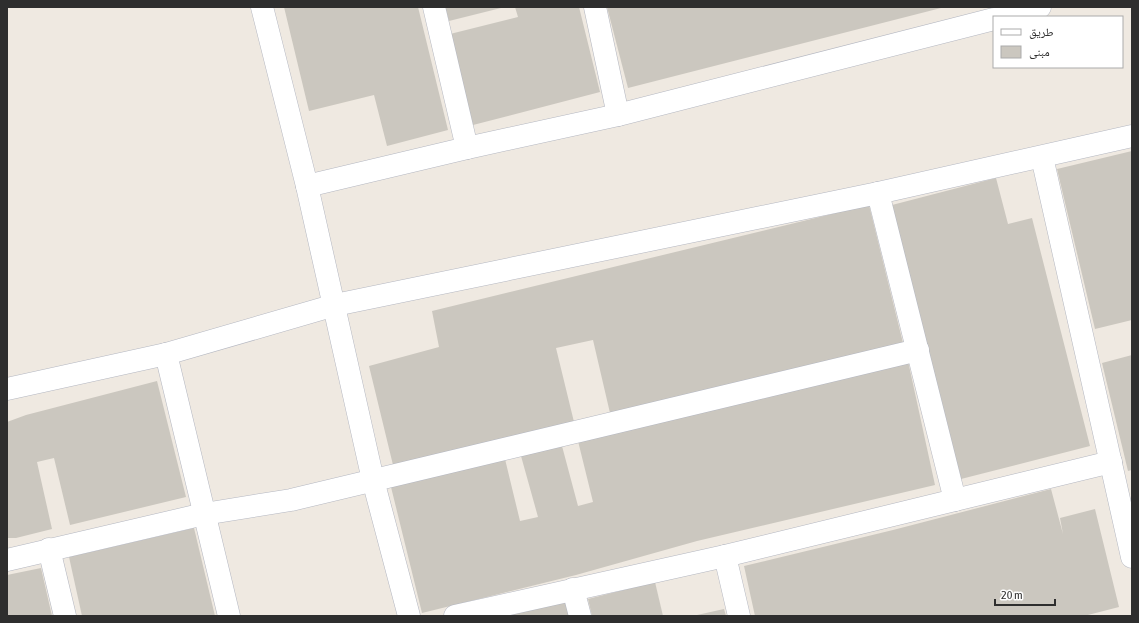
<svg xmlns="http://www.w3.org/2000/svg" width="1139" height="623" viewBox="0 0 1139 623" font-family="'Asap Condensed','Noto Naskh Arabic',sans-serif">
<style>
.building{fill:#cbc7bf}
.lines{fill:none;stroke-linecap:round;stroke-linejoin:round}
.minor-casing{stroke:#b4b7c1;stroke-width:23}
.minor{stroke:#fff;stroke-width:22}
</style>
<rect width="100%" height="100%" fill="#efe9e1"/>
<g class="building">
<path d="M284,7H418L448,130L387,146L374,95L309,111Z"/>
<path d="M445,7H501V8L449,21Z"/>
<path d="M515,7H579L600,92L473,125L450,34L518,17Z"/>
<path d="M607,7H941V8L628,88Z"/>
<path d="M1132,151V320L1095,329L1057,169Z"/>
<path d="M996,178L1008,224L1032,218L1090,446L961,479L892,205Z"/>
<path d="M869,205L903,343L610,413L593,340L556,348L574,422L393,465L369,366L439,347L432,311Z"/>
<path d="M1132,355V470L1128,471L1102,363Z"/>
<path d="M908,361L935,485L697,541L576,575L422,613L391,487L505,459L520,521L538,517L521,456L562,446L578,506L593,502L578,441Z"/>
<path d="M157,381L186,497L70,525L54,458L37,462L52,529L16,538H7V422L26,415Z"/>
<path d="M1051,489L1063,534L1060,518L1095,509L1119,607L1084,616H755L744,566L893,530Z"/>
<path d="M194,528L215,616H82L69,557Z"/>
<path d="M41,568L52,616H7V575Z"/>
<path d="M655,582L663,616H592L588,599Z"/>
<path d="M568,601L571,616H500Z"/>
<path d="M724,609L726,616H697V615Z"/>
</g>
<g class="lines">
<defs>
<g id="minor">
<path d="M262,7L307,186L373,480L409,616"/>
<path d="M434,7L467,148"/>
<path d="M595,7L618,115"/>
<path d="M1001,17L1040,7"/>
<path d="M1042,157L1132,557"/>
<path d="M307,186L467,148L618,115L994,19"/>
<path d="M878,193L955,500"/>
<path d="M166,354L229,616"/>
<path d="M7,389L166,354L335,305L878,193L1132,136"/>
<path d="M49,549L65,616"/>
<path d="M725,556L739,616"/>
<path d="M7,560L204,514L291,500L918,350"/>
<path d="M573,589L580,616"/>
<path d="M455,616L725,556L1111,462"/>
</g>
</defs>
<use href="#minor" class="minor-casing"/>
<use href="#minor" class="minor"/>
</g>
<rect width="1139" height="623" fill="none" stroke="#2e2e2e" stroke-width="16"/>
<rect x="993" y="16" width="130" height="52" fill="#ffffff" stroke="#ababab"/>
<rect x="1001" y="29" width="20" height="6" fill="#ffffff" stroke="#ababab"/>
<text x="1029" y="36" font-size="12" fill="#2e2e2e">طريق</text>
<rect x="1001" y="46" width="20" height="12" fill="#cbc7bf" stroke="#ababab"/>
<text x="1029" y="56" font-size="12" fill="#2e2e2e">مبنى</text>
<path d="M995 599v6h60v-6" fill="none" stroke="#2e2e2e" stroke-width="2"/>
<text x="1001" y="599" font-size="12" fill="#2e2e2e" stroke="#ffffff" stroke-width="3" paint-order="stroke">20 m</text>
</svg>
